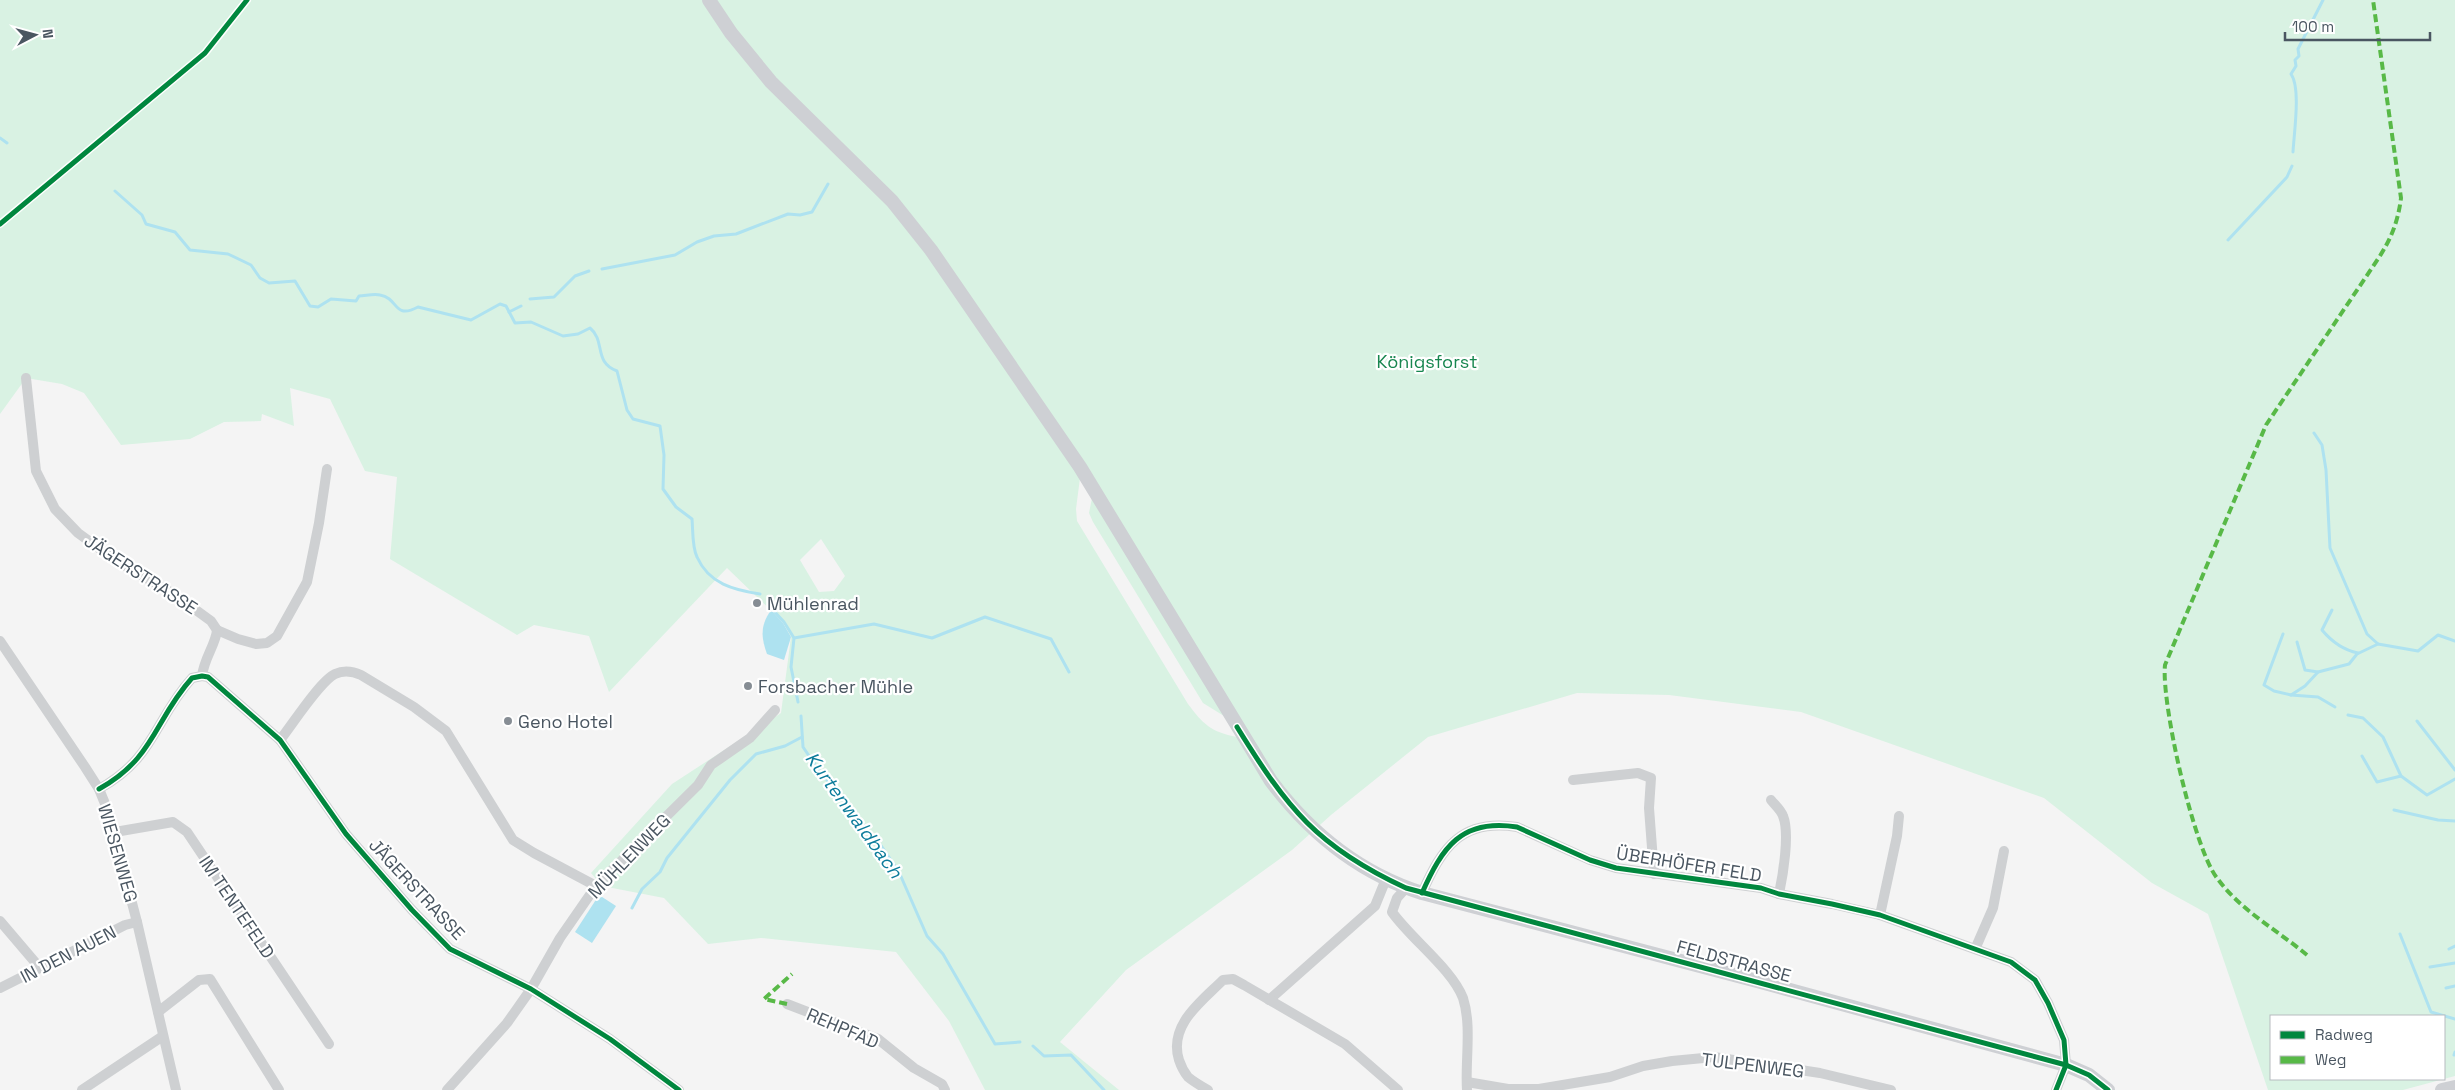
<svg xmlns="http://www.w3.org/2000/svg" width="2455" height="1090" viewBox="0 0 2455 1090" font-family="'Space Grotesk',sans-serif">
<style>
.green{fill:#d9f2e3;fill-rule:evenodd}
.water{fill:#aee2f0}
.lines{fill:none;stroke-linecap:round;stroke-linejoin:round}
.stream{stroke:#aee2f0;stroke-width:3}
.street{stroke:#ced0d2;stroke-width:10}
.secondary{stroke:#ced0d4;stroke-width:14}
.quiet{stroke:#58b947;stroke-width:4;stroke-dasharray:8 4;stroke-linecap:butt}
.cycleway-casing{stroke:#fff;stroke-width:8}
.cycleway{stroke:#00873e;stroke-width:5}
.poi-dot{fill:#868d94;stroke:#fff;stroke-width:2}
.labels{text-anchor:middle;dominant-baseline:central;stroke-width:4.5;stroke-linejoin:round;paint-order:stroke}
.park-label{font-size:18px;fill:#17864f;stroke:#fff}
.street-label{font-size:18px;fill:#4a5661;stroke:#fff}
.poi-label{font-size:18px;fill:#4a5661;stroke:#fff;text-anchor:start}
.water-label{font-size:19px;font-style:italic;fill:#0c7c9b;stroke:#fff}
</style>
<rect width="100%" height="100%" fill="#f4f4f4"/>
<path class="green" d="M0,0H2455V1076L2403,1090H2268L2208,914L2152,883L2044,798L1801,712L1669,695L1577,693L1428,737L1331,815L1292,850L1126,970L1060,1042L1119,1090H985L949,1021L896,952L761,938L708,944L664,898L602,886L591,873L672,784L781,713L791,637L783,622L727,568L609,692L589,636L534,625L517,635L390,559L397,477L365,471L330,399L290,388L294,426L262,414L261,421L224,422L190,439L121,445L84,393L62,384L26,378L0,414ZM1080,478L1092,498L1089,513L1093,522L1203,703L1224,716L1237,737C1211,732 1203,724 1188,704L1077,521L1076,509ZM821,539L845,576L834,591L819,592L800,560ZM2271,1016H2444V1079H2271Z"/>
<g class="water">
<path d="M771,610L783,623L791,637L784,660L767,654C761,637 760,626 771,610Z"/>
<path d="M599,895L616,906L592,943L575,932Z"/>
</g>
<g class="lines">
<g class="stream">
<path d="M0,138L7,143"/>
<path d="M2293,152C2294,133 2301,88 2291,74L2296,66L2295,60L2299,56L2298,49L2323,0"/>
<path d="M115,191L142,215L146,224L175,232L190,250L228,254L251,265L260,278L269,283L295,281L310,306L318,307L331,299L356,301L359,296C365,296 374,293 380,295C399,298 393,320 418,307L471,320L500,304L506,306L515,323L531,322L563,336L578,334L590,328C606,341 593,362 617,371L627,410L633,419L660,426L664,455L663,489L676,507L692,519C693,530 692,547 697,557C709,584 734,590 760,594"/>
<path d="M2228,240L2287,177L2292,166"/>
<path d="M602,269L675,255L697,242L714,236L736,234L788,214L800,215L812,212L828,184"/>
<path d="M530,299L554,297L575,276L589,271"/>
<path d="M509,312L521,306"/>
<path d="M2314,433L2322,445L2326,470L2330,548L2367,634L2378,644L2418,651L2438,635L2455,641"/>
<path d="M772,609L784,622L794,638L791,667L798,702"/>
<path d="M2332,610L2322,630C2332,642 2343,650 2358,653"/>
<path d="M2283,634L2264,685L2274,691L2291,695L2305,686L2318,672L2349,664L2357,654L2378,644"/>
<path d="M794,638L874,624L932,638L985,617L1051,639L1069,672"/>
<path d="M2297,642L2305,670L2318,672"/>
<path d="M2291,695L2318,697L2335,707"/>
<path d="M2348,715L2363,718L2383,737L2401,776L2427,795L2455,779"/>
<path d="M801,716L803,747L818,769L882,847L899,872L927,936L943,954L995,1044L1020,1042"/>
<path d="M2417,721L2455,770"/>
<path d="M2362,756L2377,782L2401,776"/>
<path d="M2394,810L2438,820L2455,821"/>
<path d="M632,908L642,889L660,872L667,858L730,780L756,754L785,746L802,737"/>
<path d="M2400,934L2431,1012L2455,1019"/>
<path d="M2449,949L2455,946"/>
<path d="M2430,967L2455,963"/>
<path d="M2446,988L2455,986"/>
<path d="M1033,1046L1044,1056L1071,1055L1104,1090"/>
<path d="M2454,1055L2455,1052"/>
</g>
<g class="street">
<path d="M26,378L36,471L55,509L78,533L118,562L174,594L211,621L217,630"/>
<path d="M0,641L85,767L99,789L108,811L137,922L176,1090"/>
<path d="M202,676C204,658 216,644 217,630L238,639L256,644L267,643L277,636L307,582L319,523L327,469"/>
<path d="M280,740C292,725 320,681 335,674C344,670 352,671 361,675L414,707L446,731L513,840L534,853L596,886"/>
<path d="M1573,780L1638,773L1651,778L1649,808L1654,874"/>
<path d="M99,789C155,758 154,720 192,678L202,676L208,677L280,740L346,834L412,910L450,949L531,989L610,1039L679,1090"/>
<path d="M1771,800C1775,805 1781,810 1783,816C1790,833 1783,875 1779,894"/>
<path d="M115,832L173,822L187,832L329,1044"/>
<path d="M1406,888L1397,898L1392,912C1411,939 1452,969 1463,998C1472,1026 1465,1061 1467,1090"/>
<path d="M1422,893C1442,848 1461,818 1517,827L1590,860L1616,868L1761,888L1779,894L1832,904L1880,915L2011,962L2035,980L2048,1003L2064,1040L2066,1065L2056,1090"/>
<path d="M1880,915L1897,836L1899,816"/>
<path d="M0,921L40,968"/>
<path d="M1976,947L1993,908L2004,851"/>
<path d="M0,988L125,925L137,922"/>
<path d="M1269,1000L1375,906L1386,879"/>
<path d="M787,1004L878,1039L914,1068L942,1084L945,1090"/>
<path d="M158,1012L199,980L210,979L279,1090"/>
<path d="M1467,1082L1508,1089H1539L1610,1077L1643,1066L1672,1061L1714,1057L1820,1073L1891,1090"/>
<path d="M82,1090L163,1036"/>
<path d="M447,1090L507,1023L531,989L560,938L596,886L698,785L711,765L750,738L775,710"/>
<path d="M1208,1090C1201,1086 1194,1082 1188,1077C1184,1072 1181,1066 1179,1060C1168,1025 1202,1001 1223,980L1233,979L1244,985L1345,1044L1398,1090"/>
</g>
<g class="secondary">
<path d="M709,0L731,33L771,82L892,201L931,250L1080,467L1271,781C1310,833 1359,873 1422,893L1757,981L2066,1065L2089,1075L2108,1090"/>
<path d="M2442,1090L2455,1087"/>
</g>
<g class="quiet">
<path d="M2307,955C2277,930 2240,910 2217,878C2194,849 2161,703 2165,665L2266,425L2378,259C2391,239 2398,222 2401,198L2373,0"/>
<path d="M787,1004L764,999L792,974"/>
</g>
<defs>
<g id="cycleway">
<path d="M0,224L205,53L247,0"/>
<path d="M1237,727C1287,808 1317,847 1406,888L2066,1065L2089,1075L2108,1090"/>
<path d="M99,789C155,758 154,720 192,678L202,676L208,677L280,740L346,834L412,910L450,949L531,989L610,1039L679,1090"/>
<path d="M1422,893C1442,848 1461,818 1517,827L1590,860L1616,868L1761,888L1779,894L1832,904L1880,915L2011,962L2035,980L2048,1003L2064,1040L2066,1065L2056,1090"/>
</g>
</defs>
<use href="#cycleway" class="cycleway-casing"/>
<use href="#cycleway" class="cycleway"/>
</g>
<g class="poi-dot">
<circle cx="757" cy="603" r="5"/>
<circle cx="748" cy="686" r="5"/>
<circle cx="508" cy="721" r="5"/>
</g>
<g class="labels">
<g class="park-label">
<text x="1427" y="361">Königsforst</text>
</g>
<g class="street-label">
<text transform="translate(141 574) rotate(33)">JÄGERSTRASSE</text>
<text transform="translate(118 853) rotate(74)">WIESENWEG</text>
<text transform="translate(629 856) rotate(-46)">MÜHLENWEG</text>
<text transform="translate(1689 864) rotate(9)">ÜBERHÖFER FELD</text>
<text transform="translate(417 889) rotate(47)">JÄGERSTRASSE</text>
<text transform="translate(237 907) rotate(56)">IM TENTEFELD</text>
<text transform="translate(68 954) rotate(-27)">IN DEN AUEN</text>
<text transform="translate(1734 961) rotate(15)">FELDSTRASSE</text>
<text transform="translate(843 1028) rotate(23)">REHPFAD</text>
<text transform="translate(1753 1065) rotate(7)">TULPENWEG</text>
</g>
<g class="poi-label">
<text x="767" y="603">Mühlenrad</text>
<text x="758" y="686">Forsbacher Mühle</text>
<text x="518" y="721">Geno Hotel</text>
</g>
<g class="water-label">
<text transform="translate(854 815) rotate(54)">Kurtenwaldbach</text>
</g>
</g>
<rect x="2270" y="1015" width="175" height="65" fill="#ffffff" stroke="#b7bbc0"/>
<rect x="2280" y="1031" width="25" height="8" fill="#00873e" stroke="#b7bbc0"/>
<text x="2315" y="1040" font-size="15" fill="#4a5661">Radweg</text>
<rect x="2280" y="1056" width="25" height="8" fill="#58b947" stroke="#b7bbc0"/>
<text x="2315" y="1065" font-size="15" fill="#4a5661">Weg</text>
<g transform="translate(35 35) rotate(84)" stroke="#ffffff" stroke-width="4" paint-order="stroke">
<path d="M0-4L9 19L0 12L-9 19Z" fill="#4a5661"/>
<text y="-8" font-size="14" font-weight="bold" text-anchor="middle" fill="#4a5661">N</text>
</g>
<path d="M2285 32v8h145v-8" fill="none" stroke="#4a5661" stroke-width="2.5"/>
<text x="2292" y="32" font-size="15" fill="#4a5661" stroke="#ffffff" stroke-width="4" paint-order="stroke">100 m</text>
</svg>
